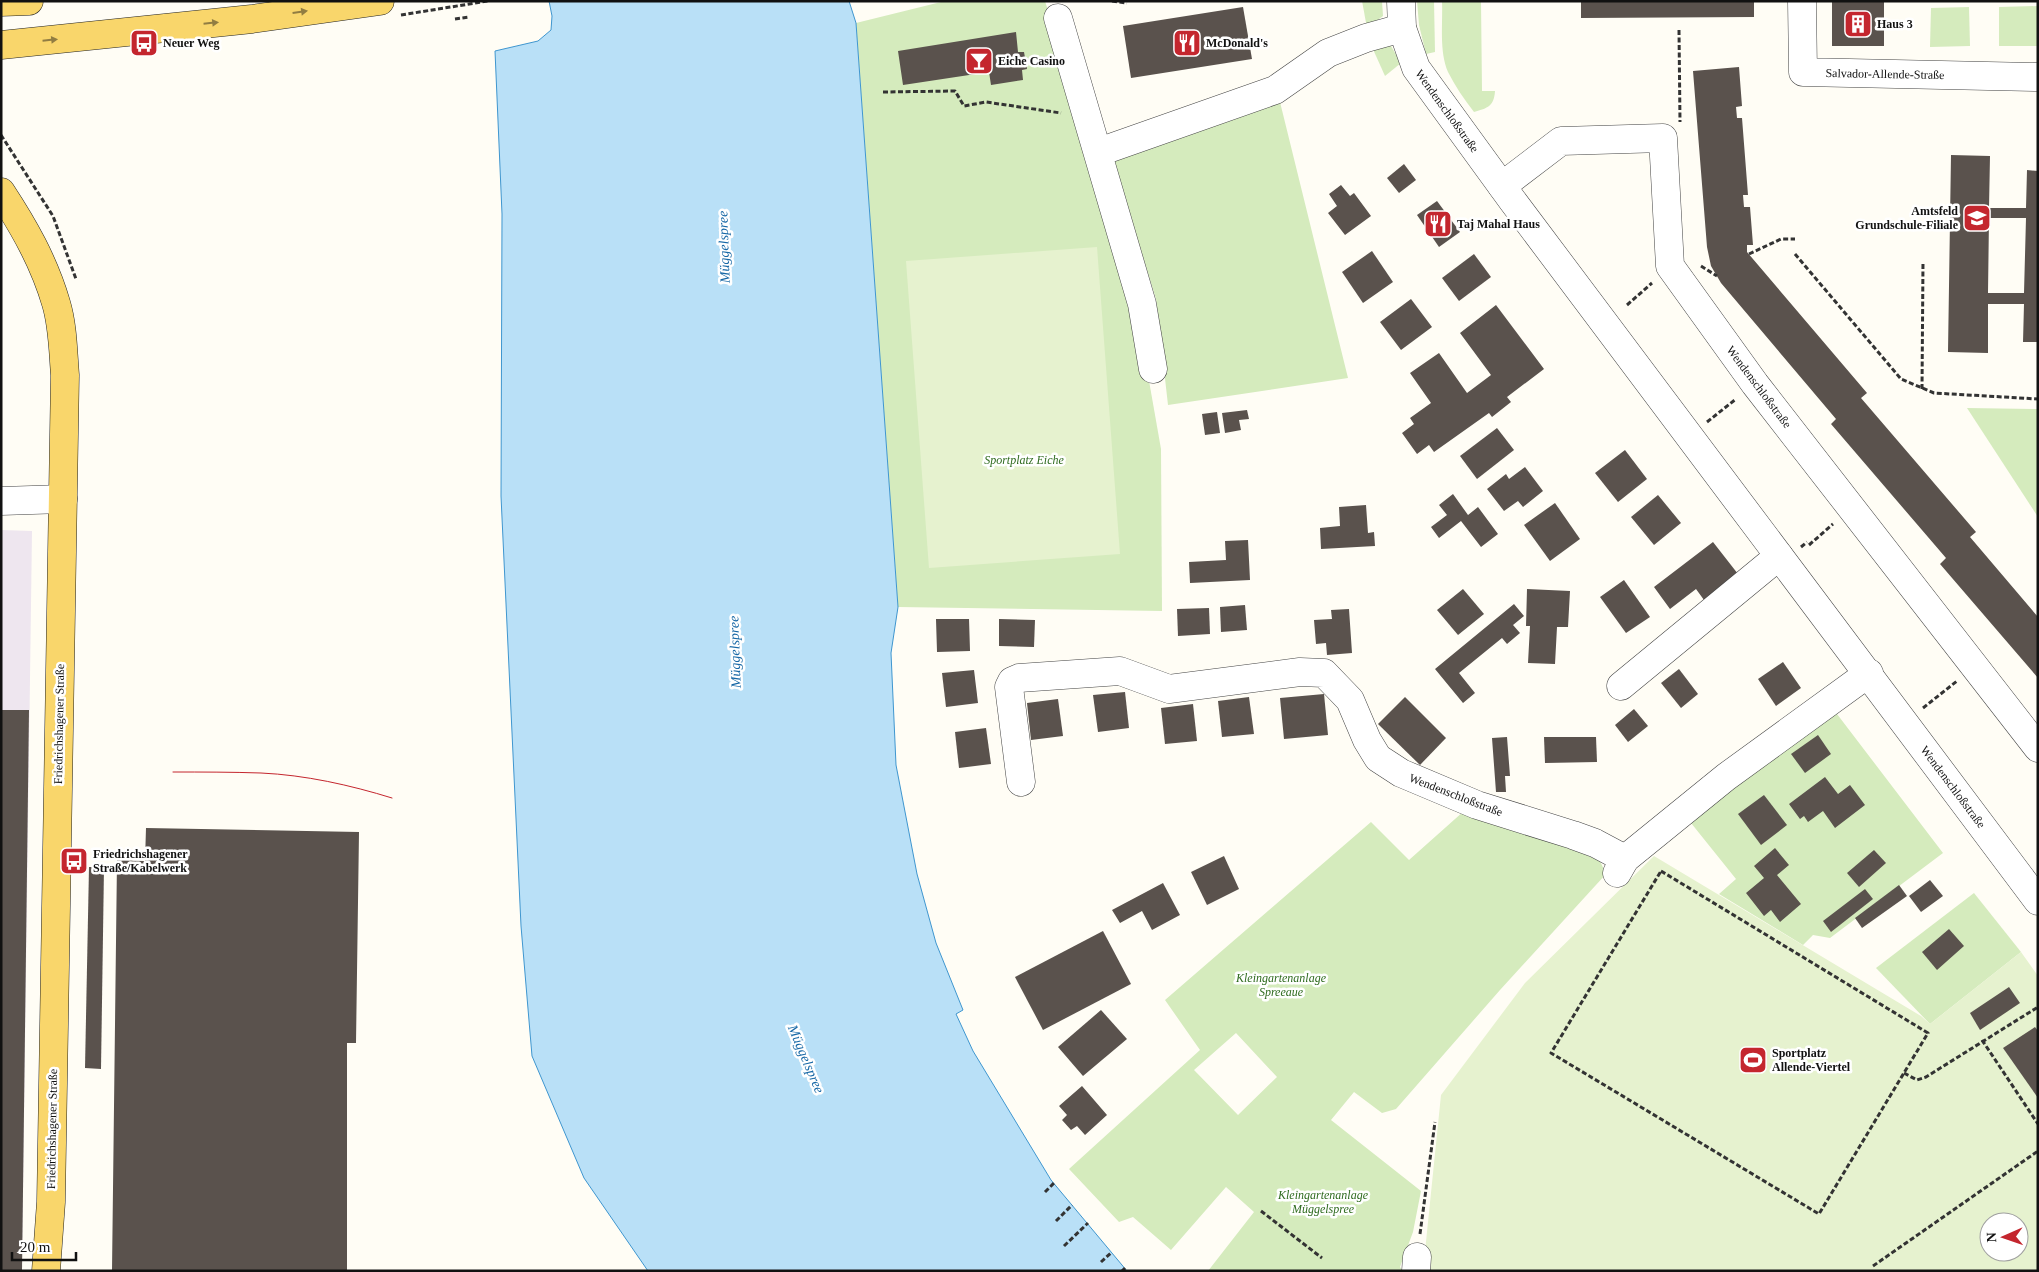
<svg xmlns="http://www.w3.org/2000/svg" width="2039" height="1272" viewBox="0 0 2039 1272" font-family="'Times New Roman',serif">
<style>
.industrial{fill:#eee6ef}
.green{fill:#d5ebbd;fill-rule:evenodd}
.pitch{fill:#e6f2cf;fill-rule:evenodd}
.water{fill:#b9e0f7;stroke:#3f96cf}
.building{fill:#5a524d;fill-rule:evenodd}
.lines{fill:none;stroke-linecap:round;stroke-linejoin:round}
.minor-casing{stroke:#444;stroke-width:29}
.major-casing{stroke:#222;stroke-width:29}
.path{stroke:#333;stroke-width:3;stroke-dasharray:5 2.5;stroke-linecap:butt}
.minor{stroke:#fff;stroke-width:28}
.major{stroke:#f9d66b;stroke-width:28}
.tram{stroke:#c4262e;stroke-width:1}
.oneway{fill:#917d42}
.labels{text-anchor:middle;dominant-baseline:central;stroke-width:5;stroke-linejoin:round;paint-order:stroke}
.poi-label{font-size:12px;font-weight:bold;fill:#111;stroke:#fff;text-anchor:start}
.street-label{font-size:12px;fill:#111;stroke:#fff}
.park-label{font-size:12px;font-style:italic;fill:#2f6b1f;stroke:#fff}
.water-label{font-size:14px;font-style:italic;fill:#1768a6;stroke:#fff}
</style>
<rect width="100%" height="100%" fill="#fffdf5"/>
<path class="industrial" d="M1,530L32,531L22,1271H1Z"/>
<g class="green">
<path d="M945,1H1045L1056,36L1145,358L1161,449L1162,611L898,607L856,23Z"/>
<path d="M1362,1H1382L1383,16L1367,28Z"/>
<path d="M1417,1H1434L1435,52L1426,54L1419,25Z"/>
<path d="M1442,1H1481L1482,91H1495C1494,106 1488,108 1474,112C1464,99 1455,86 1448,72C1439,51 1443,23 1442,1Z"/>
<path d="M2038,6V46H1999V7Z"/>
<path d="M1969,7L1970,46L1930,47L1931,8Z"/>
<path d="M1391,46L1401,63L1385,76L1372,47Z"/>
<path d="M1280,102L1348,378L1168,405L1156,299L1112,158Z"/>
<path d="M1967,408L2038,409V517Z"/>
<path d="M1837,714L1943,853L1830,938L1813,935L1803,945L1719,894L1736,879L1687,818L1824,716Z"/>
<path d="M1464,811L1534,832L1600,861L1606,874L1500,990L1396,1109L1382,1113L1354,1092L1331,1120L1421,1191L1413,1232L1400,1267L1403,1271H1208L1254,1212L1226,1187L1171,1250L1133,1217L1119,1222L1069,1169L1200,1050L1165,1000L1371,822L1409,860ZM1236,1033L1277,1077L1238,1115L1194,1070Z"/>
<path d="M1974,893L2021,952L1930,1024L1876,968Z"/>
</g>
<g class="pitch">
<path d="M1097,247L1120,554L929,568L906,261Z"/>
<path d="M1654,856L1921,1016L1930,1024L2021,952L2038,976V1271H1423L1441,1095L1525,983ZM1989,1222H2019V1252H1989Z"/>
</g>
<path class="water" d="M549,1H849L856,23L898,607L891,653L896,765L917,874L936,943L963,1010L956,1014L973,1051L1051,1180L1127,1271H648L584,1178L532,1056L521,926L501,496L502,214L495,51L538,41L551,30L552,16Z"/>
<g class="building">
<path d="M1581,1H1754V17L1581,18Z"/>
<rect x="1832" y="1" width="52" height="45"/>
<path d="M1243,7L1252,59L1131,78L1123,26Z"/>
<path d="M1016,32L1018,52H1024L1027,69L1022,70L1023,80L991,85L989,72L903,85L898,51Z"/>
<path d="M1739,67L1742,106L1736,107L1737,118H1742L1748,195H1743L1744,207H1750L1753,245H1747V252L1867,393L1861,398L1976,532L1970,537L2038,617V678L1940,564L1946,558L1831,424L1836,419L1721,283L1711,266L1707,247L1693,71Z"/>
<path d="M1951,155L1990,156L1989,208H2026L2027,170L2038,171V342H2023L2024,304H1988V353L1948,352ZM1989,218H2026L2024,293H1988Z"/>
<path d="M1404,164L1416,180L1399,193L1387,178Z"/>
<path d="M1341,185L1350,196L1354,193L1371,216L1345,235L1328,213L1337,206L1329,194Z"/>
<path d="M1437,201L1460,232L1439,247L1417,215Z"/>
<path d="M1372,251L1393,282L1363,303L1342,272Z"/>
<path d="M1474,254L1491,277L1459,301L1442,278Z"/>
<path d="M1411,299L1432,327L1401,350L1380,322Z"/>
<path d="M1496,305L1544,369L1507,397L1511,402L1492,417L1489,413L1434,452L1429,445L1417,454L1402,433L1414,424L1410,418L1431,403L1410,373L1439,353L1467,393L1491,375L1460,333Z"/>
<path d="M1247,410L1249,419L1239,420L1241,430L1225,433L1222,413Z"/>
<path d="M1217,412L1220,433L1205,435L1202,414Z"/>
<path d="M1497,428L1514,450L1477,479L1460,456Z"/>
<path d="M1625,450L1647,479L1618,502L1595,473Z"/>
<path d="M1525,467L1543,491L1523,507L1518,501L1504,511L1487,489L1506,474L1509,479Z"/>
<path d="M1453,494L1468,515L1478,507L1498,534L1481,547L1461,521L1439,538L1431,527L1447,515L1439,505Z"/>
<path d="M1658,495L1681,523L1654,545L1631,517Z"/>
<path d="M1555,503L1580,539L1550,561L1524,525Z"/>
<path d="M1366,505L1368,533L1374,532L1375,546L1321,549L1320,528L1340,526L1339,507Z"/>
<path d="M1248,540L1250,580L1190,583L1189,562L1226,560L1225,541Z"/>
<path d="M1713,542L1738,574L1704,600L1696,589L1670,609L1654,587Z"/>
<path d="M1624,580L1650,617L1626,633L1600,597Z"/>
<path d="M1463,589L1484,614L1458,635L1437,610Z"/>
<path d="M1527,589L1570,591L1568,627H1557L1555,664L1528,663L1530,626H1526Z"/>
<path d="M1514,604L1524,616L1513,625L1520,633L1507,644L1502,638L1459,673L1475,693L1463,703L1435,669Z"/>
<path d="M1245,605L1247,630L1221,632L1220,607Z"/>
<path d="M1209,608L1210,634L1178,636L1177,609Z"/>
<path d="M1349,609L1352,653L1327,655L1326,643L1316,644L1314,620L1332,619L1331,610Z"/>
<path d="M936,619H969L970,651L937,652Z"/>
<path d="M999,619L1035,620L1034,647L999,646Z"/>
<path d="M1783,662L1801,688L1776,706L1758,679Z"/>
<path d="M1679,669L1698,694L1681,708L1661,683Z"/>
<path d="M974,670L978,703L946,707L942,673Z"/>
<path d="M1125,692L1129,728L1098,732L1093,695Z"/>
<path d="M1324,694L1328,735L1284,739L1280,698Z"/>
<path d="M1249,697L1254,734L1222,737L1218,701Z"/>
<path d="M1405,697L1446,738L1420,765L1378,724Z"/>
<path d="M1058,699L1063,736L1031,740L1027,703Z"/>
<path d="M1193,704L1197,741L1165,744L1161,708Z"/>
<path d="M1634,709L1648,726L1628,742L1615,725Z"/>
<path d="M1,710H29L22,1271H1Z"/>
<path d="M986,728L991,764L959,768L955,732Z"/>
<path d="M1818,735L1831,754L1805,773L1791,754Z"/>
<path d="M1507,737L1510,776H1505L1506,792H1496L1492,738Z"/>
<path d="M1544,737H1596L1597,762L1545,763Z"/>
<path d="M1825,777L1838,794L1850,785L1865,805L1835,828L1823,811L1808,822L1804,816L1800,819L1789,804Z"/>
<path d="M1764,795L1787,825L1761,845L1738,814Z"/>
<path d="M146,828L359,832L356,1043H347V1271H112L117,860L145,861Z"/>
<path d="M1775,848L1789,865L1777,875L1801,904L1780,922L1771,910L1764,916L1746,893L1764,878L1754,866Z"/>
<path d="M1874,850L1886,863L1859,887L1847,873Z"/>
<path d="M1224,856L1239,889L1207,905L1191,872Z"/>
<path d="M89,867H104L101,1069L85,1068Z"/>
<path d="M1930,880L1943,896L1921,912L1909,896Z"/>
<path d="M1163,883L1180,915L1152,930L1142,911L1120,923L1112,910Z"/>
<path d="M1899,885L1907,896L1862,928L1855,918Z"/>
<path d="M1865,889L1873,899L1831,932L1823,921Z"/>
<path d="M1949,929L1964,946L1937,970L1922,952Z"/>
<path d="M1103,931L1131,984L1043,1030L1015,977Z"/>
<path d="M2009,987L2020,1003L1980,1030L1970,1013Z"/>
<path d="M1101,1010L1127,1039L1083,1076L1058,1047Z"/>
<path d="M2035,1027L2038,1031V1098L2003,1048Z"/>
<path d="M1082,1086L1107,1115L1085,1135L1077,1126L1071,1130L1062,1120L1067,1115L1059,1106Z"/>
</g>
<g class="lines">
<defs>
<g id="minor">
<path d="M1401,1L1402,28L1416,68L1512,200L2038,901"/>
<path d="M1802,1L1803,72L2038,77"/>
<path d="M1058,18L1142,304L1153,369"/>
<path d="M1099,152L1275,90L1328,53L1366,38L1402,28"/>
<path d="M1502,186L1561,141L1663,138L1670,266L1755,384L2038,748"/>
<path d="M1,501L63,499"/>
<path d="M1621,686L1779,556"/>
<path d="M1021,782L1009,687L1012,681L1019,678L1120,671L1169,689L1300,672L1324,673L1350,700L1367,740L1378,758L1401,773L1477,805L1573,835L1595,843L1625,859"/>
<path d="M1617,873L1625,859L1726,777L1869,673"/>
<path d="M1416,1271L1417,1257"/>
</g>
<g id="major">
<path d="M1,2L29,1"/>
<path d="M1,45L252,19L380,1"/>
<path d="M1,192C24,227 44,262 56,303C63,326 63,351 65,375L51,1202L46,1271"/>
</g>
</defs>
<use href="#minor" class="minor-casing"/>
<use href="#major" class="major-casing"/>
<g class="path">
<path d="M1112,1L1127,3"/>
<path d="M401,15L488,1"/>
<path d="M455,19L469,17"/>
<path d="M1679,30L1680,122"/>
<path d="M883,92L955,91L964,106L986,102L1061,113"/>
<path d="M1,135L53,216L76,279"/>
<path d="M1749,254L1781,239H1795"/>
<path d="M1795,254L1901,379L1934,393L2038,399"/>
<path d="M1701,266L1717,276"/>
<path d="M1627,305L1652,283"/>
<path d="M1922,389L1923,262"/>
<path d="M1707,422L1736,399"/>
<path d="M1809,545L1833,524"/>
<path d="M1801,547L1807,542"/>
<path d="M1923,708L1957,681"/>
<path d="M1661,871L1928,1033L1819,1214L1551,1053Z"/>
<path d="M1982,1040L2038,1124"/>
<path d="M1904,1073L1917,1080L1926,1077L2038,1007"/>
<path d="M1045,1192L1054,1183"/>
<path d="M1261,1211L1322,1258"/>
<path d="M1056,1221L1072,1205"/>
<path d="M1420,1234L1435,1122"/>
<path d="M1064,1246L1088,1223"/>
<path d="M1101,1262L1112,1252"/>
<path d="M1873,1266L2038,1151"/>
<path d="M1122,1271L1125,1268"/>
</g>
<use href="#minor" class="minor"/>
<use href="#major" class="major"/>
<path class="tram" d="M173,772C202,772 232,772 261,773C305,775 350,785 392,798"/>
</g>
<defs><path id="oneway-solid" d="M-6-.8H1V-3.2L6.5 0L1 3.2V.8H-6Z" transform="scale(1.25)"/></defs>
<g class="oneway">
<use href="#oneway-solid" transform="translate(300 12) rotate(-8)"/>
<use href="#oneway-solid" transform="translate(211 23) rotate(-6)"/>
<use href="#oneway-solid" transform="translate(50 40) rotate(-6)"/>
</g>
<defs>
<symbol id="building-square" viewBox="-11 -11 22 22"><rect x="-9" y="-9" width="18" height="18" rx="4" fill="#c4262e" stroke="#fff"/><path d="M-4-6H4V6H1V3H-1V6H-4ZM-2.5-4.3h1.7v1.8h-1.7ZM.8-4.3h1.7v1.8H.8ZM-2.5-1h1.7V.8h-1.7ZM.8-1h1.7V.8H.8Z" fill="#fff"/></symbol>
<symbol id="bus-square" viewBox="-11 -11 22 22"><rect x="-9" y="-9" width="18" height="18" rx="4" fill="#c4262e" stroke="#fff"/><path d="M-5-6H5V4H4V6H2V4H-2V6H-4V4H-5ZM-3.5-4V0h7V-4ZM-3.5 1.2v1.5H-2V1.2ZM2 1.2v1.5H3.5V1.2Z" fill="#fff"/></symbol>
<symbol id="restaurant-square" viewBox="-11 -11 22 22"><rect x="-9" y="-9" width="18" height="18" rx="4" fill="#c4262e" stroke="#fff"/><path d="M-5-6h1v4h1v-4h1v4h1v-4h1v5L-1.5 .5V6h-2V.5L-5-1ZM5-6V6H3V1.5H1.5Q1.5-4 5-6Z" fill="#fff"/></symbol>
<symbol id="bar-square" viewBox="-11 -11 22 22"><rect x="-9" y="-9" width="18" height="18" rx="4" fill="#c4262e" stroke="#fff"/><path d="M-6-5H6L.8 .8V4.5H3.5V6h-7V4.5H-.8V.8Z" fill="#fff"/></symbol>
<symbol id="school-square" viewBox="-11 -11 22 22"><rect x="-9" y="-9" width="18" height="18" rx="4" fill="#c4262e" stroke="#fff"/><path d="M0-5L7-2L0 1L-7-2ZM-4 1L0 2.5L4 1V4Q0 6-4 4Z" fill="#fff"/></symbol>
<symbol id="stadium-square" viewBox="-11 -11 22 22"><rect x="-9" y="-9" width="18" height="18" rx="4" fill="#c4262e" stroke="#fff"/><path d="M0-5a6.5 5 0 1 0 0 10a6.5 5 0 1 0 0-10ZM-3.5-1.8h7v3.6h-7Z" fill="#fff"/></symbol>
</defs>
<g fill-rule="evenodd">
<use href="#building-square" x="1842" y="8" width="32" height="32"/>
<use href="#bus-square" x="128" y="27" width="32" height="32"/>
<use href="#restaurant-square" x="1171" y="27" width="32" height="32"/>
<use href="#bar-square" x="963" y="45" width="32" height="32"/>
<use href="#school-square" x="1961" y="202" width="32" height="32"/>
<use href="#restaurant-square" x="1422" y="208" width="32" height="32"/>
<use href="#bus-square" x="58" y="845" width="32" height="32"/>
<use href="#stadium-square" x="1737" y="1044" width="32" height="32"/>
</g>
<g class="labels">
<g class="poi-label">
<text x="1877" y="24">Haus 3</text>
<text x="163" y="43">Neuer Weg</text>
<text x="1206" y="43">McDonald's</text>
<text x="998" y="61">Eiche Casino</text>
<text x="1958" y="211" text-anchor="end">Amtsfeld<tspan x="1958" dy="14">Grundschule-Filiale</tspan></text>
<text x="1457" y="224">Taj Mahal Haus</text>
<text x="93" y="854">Friedrichshagener<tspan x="93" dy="14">Straße/Kabelwerk</tspan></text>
<text x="1772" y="1053">Sportplatz<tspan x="1772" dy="14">Allende-Viertel</tspan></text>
</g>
<g class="street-label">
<text transform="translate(1885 74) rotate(1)">Salvador-Allende-Straße</text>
<text transform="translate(1447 111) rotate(54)">Wendenschloßstraße</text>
<text transform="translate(1759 387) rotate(53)">Wendenschloßstraße</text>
<text transform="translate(59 724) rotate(-89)">Friedrichshagener Straße</text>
<text transform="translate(1953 787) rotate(53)">Wendenschloßstraße</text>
<text transform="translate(1456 795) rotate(21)">Wendenschloßstraße</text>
<text transform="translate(52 1129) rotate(-89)">Friedrichshagener Straße</text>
</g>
<g class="park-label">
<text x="1024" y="460">Sportplatz Eiche</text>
<text x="1281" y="978">Kleingartenanlage<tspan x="1281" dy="14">Spreeaue</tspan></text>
<text x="1323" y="1195">Kleingartenanlage<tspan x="1323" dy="14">Müggelspree</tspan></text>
</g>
<g class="water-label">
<text transform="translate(724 247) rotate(-92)">Müggelspree</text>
<text transform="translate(735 652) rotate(-92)">Müggelspree</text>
<text transform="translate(806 1059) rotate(67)">Müggelspree</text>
</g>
</g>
<rect width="2039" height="1272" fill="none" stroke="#111111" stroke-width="5"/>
<g transform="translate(2004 1237) rotate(268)"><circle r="24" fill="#ffffff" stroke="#a0a0a0"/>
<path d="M0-4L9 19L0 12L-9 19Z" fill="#c4262e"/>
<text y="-8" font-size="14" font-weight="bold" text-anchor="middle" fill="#111111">N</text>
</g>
<path d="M12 1252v8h64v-8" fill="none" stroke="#111111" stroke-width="2.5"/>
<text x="20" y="1252" font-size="15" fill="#111111" stroke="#ffffff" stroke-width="4" paint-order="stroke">20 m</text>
</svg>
